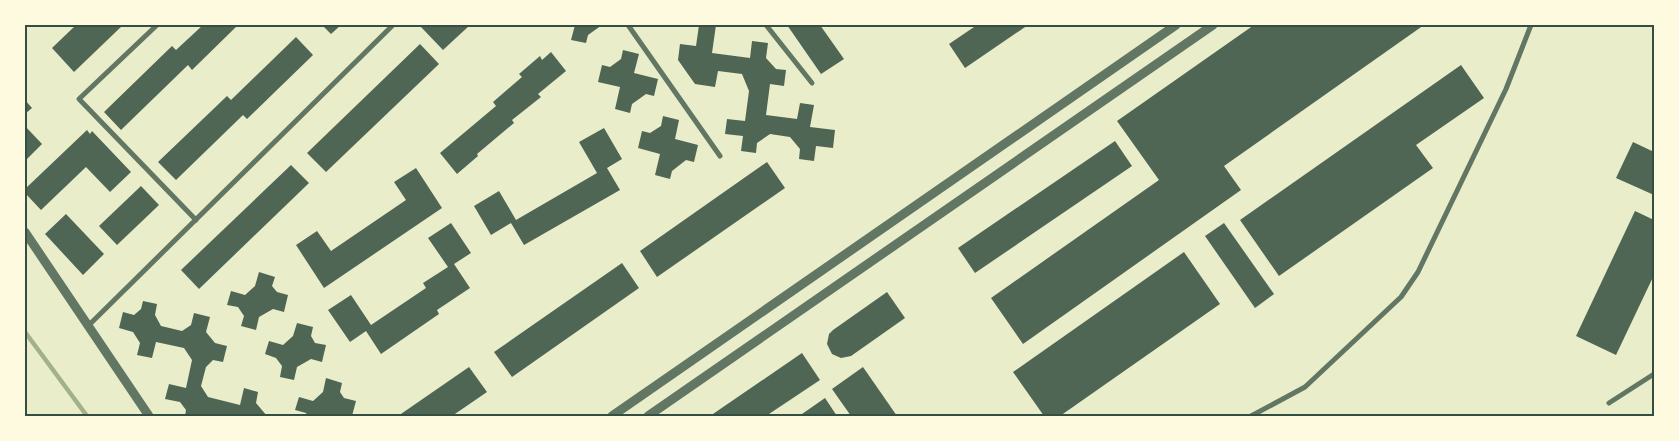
<svg xmlns="http://www.w3.org/2000/svg" width="1679" height="441" viewBox="0 0 1679 441" font-family="'Fira Sans',sans-serif">
<style>
.lines{fill:none;stroke-linecap:round;stroke-linejoin:round}
.stream{stroke:#a3b18a;stroke-width:4.5}
.building{fill:#4f6655}
.minor{stroke:#617663;stroke-width:5}
.tertiary{stroke:#617663;stroke-width:9}
.neatline{fill:none;stroke:#344e41;stroke-width:2}
</style>
<rect width="100%" height="100%" fill="#e9edc9"/>
<g class="lines">
<path class="stream" d="M25,332L87,416"/>
</g>
<g class="building">
<path d="M76,25H123L74,72L52,48Z"/>
<path d="M203,25H238L192,70L188,65L121,130L104,112L172,46L176,50Z"/>
<path d="M322,25H341L331,34Z"/>
<path d="M423,25H470L443,50L421,27Z"/>
<path d="M575,25H602L588,35L586,43L571,40Z"/>
<path d="M699,25H716L712,53L750,58L752,41L768,43L766,58L776,69L786,70L784,86L770,84L766,115L797,119L800,103L814,105L810,127L835,130L833,148L816,146L814,161L799,159L800,149L790,137L770,134L757,143L756,153L741,151L743,136L725,134L727,119L745,121L749,91L742,74L718,71L715,87L695,84L678,60L680,44L696,46Z"/>
<path d="M787,25H820L844,59L821,74Z"/>
<path d="M977,25H1028L965,68L949,44Z"/>
<path d="M1254,25H1424L1224,166L1241,190L1023,344L991,298L1159,180L1117,121Z"/>
<path d="M296,37L313,55L247,119L243,115L176,180L158,162L227,96L231,100Z"/>
<path d="M420,44L439,64L326,172L307,153Z"/>
<path d="M623,50L639,54L634,73L658,79L654,96L646,94L632,104L630,113L615,109L620,87L598,82L602,65L610,67L621,59Z"/>
<path d="M551,52L566,71L538,94L541,97L512,120L514,123L477,154L478,156L457,174L440,153L496,106L493,102L522,77L519,74L540,56L542,60Z"/>
<path d="M1461,65L1484,98L1416,145L1433,168L1279,276L1240,220Z"/>
<path d="M25,100L32,108L25,114Z"/>
<path d="M663,116L679,120L675,139L698,145L694,162L686,160L672,171L670,179L655,175L660,154L638,148L642,131L650,133L661,126Z"/>
<path d="M25,126L42,144L25,161Z"/>
<path d="M604,128L622,159L607,168L620,190L524,245L511,223L491,235L474,206L499,191L516,220L597,173L579,142Z"/>
<path d="M87,130L90,134L92,131L131,172L110,192L86,167L41,210L25,193V189Z"/>
<path d="M1115,141L1132,166L975,273L958,248Z"/>
<path d="M1633,142L1654,152V195L1616,178Z"/>
<path d="M767,162L785,188L657,277L640,251Z"/>
<path d="M291,165L309,183L199,289L181,270Z"/>
<path d="M416,168L442,208L324,288L296,245L317,231L331,251L406,200L394,182Z"/>
<path d="M141,186L159,205L117,245L99,226Z"/>
<path d="M1635,211L1654,220V275L1616,355L1576,336Z"/>
<path d="M66,214L104,254L83,275L45,234Z"/>
<path d="M451,223L471,253L454,264L470,288L437,310L439,314L381,354L366,331L350,342L328,310L351,295L371,325L426,288L423,283L448,267L428,238Z"/>
<path d="M1224,223L1274,294L1255,308L1205,236Z"/>
<path d="M1184,252L1220,304L1060,416H1044L1013,372Z"/>
<path d="M622,263L639,288L512,377L494,352Z"/>
<path d="M259,272L275,277L272,286L277,292L288,295L284,312L273,309L259,317L256,330L241,326L244,316L238,307L227,305L231,291L245,295L255,286Z"/>
<path d="M887,292L905,318L851,356L841,358L832,354L827,344L829,334L833,330Z"/>
<path d="M143,301L157,304L155,315L161,326L182,331L191,325L194,313L210,317L206,332L215,343L227,346L223,362L213,360L206,367L201,386L208,397L240,405L244,388L258,392L256,403L267,416H209L202,414L201,416H185L186,410L180,402L165,399L169,384L186,388L192,360L184,348L156,342L152,358L137,355L140,343L133,332L119,328L123,312L134,315L141,309Z"/>
<path d="M297,323L313,327L311,336L315,343L326,345L322,362L311,359L297,367L294,380L280,377L282,366L276,358L265,354L269,341L283,345L293,336Z"/>
<path d="M802,353L820,380L766,416H710Z"/>
<path d="M469,367L487,392L452,416H398Z"/>
<path d="M863,367L897,416H851L832,389Z"/>
<path d="M326,378L342,383L340,392L344,398L356,401L352,416L340,414L338,416H307L306,413L295,410L299,397L313,401L323,392Z"/>
<path d="M825,398L837,416H803L802,414Z"/>
</g>
<g class="lines">
<g class="minor">
<path d="M157,25L79,99L196,220"/>
<path d="M628,25L720,156"/>
<path d="M766,25L812,83"/>
<path d="M88,326L393,25"/>
<path d="M1609,403L1654,374"/>
<path d="M1251,416L1305,387L1401,297L1418,272L1506,89L1531,25"/>
</g>
<g class="tertiary">
<path d="M25,232L149,416"/>
<path d="M612,416L1176,25"/>
<path d="M648,416L1213,25"/>
</g>
</g>
<rect width="1679" height="441" fill="none" stroke="#fefae0" stroke-width="52"/>
<rect x="26" y="26" width="1627" height="389" class="neatline"/>
</svg>
